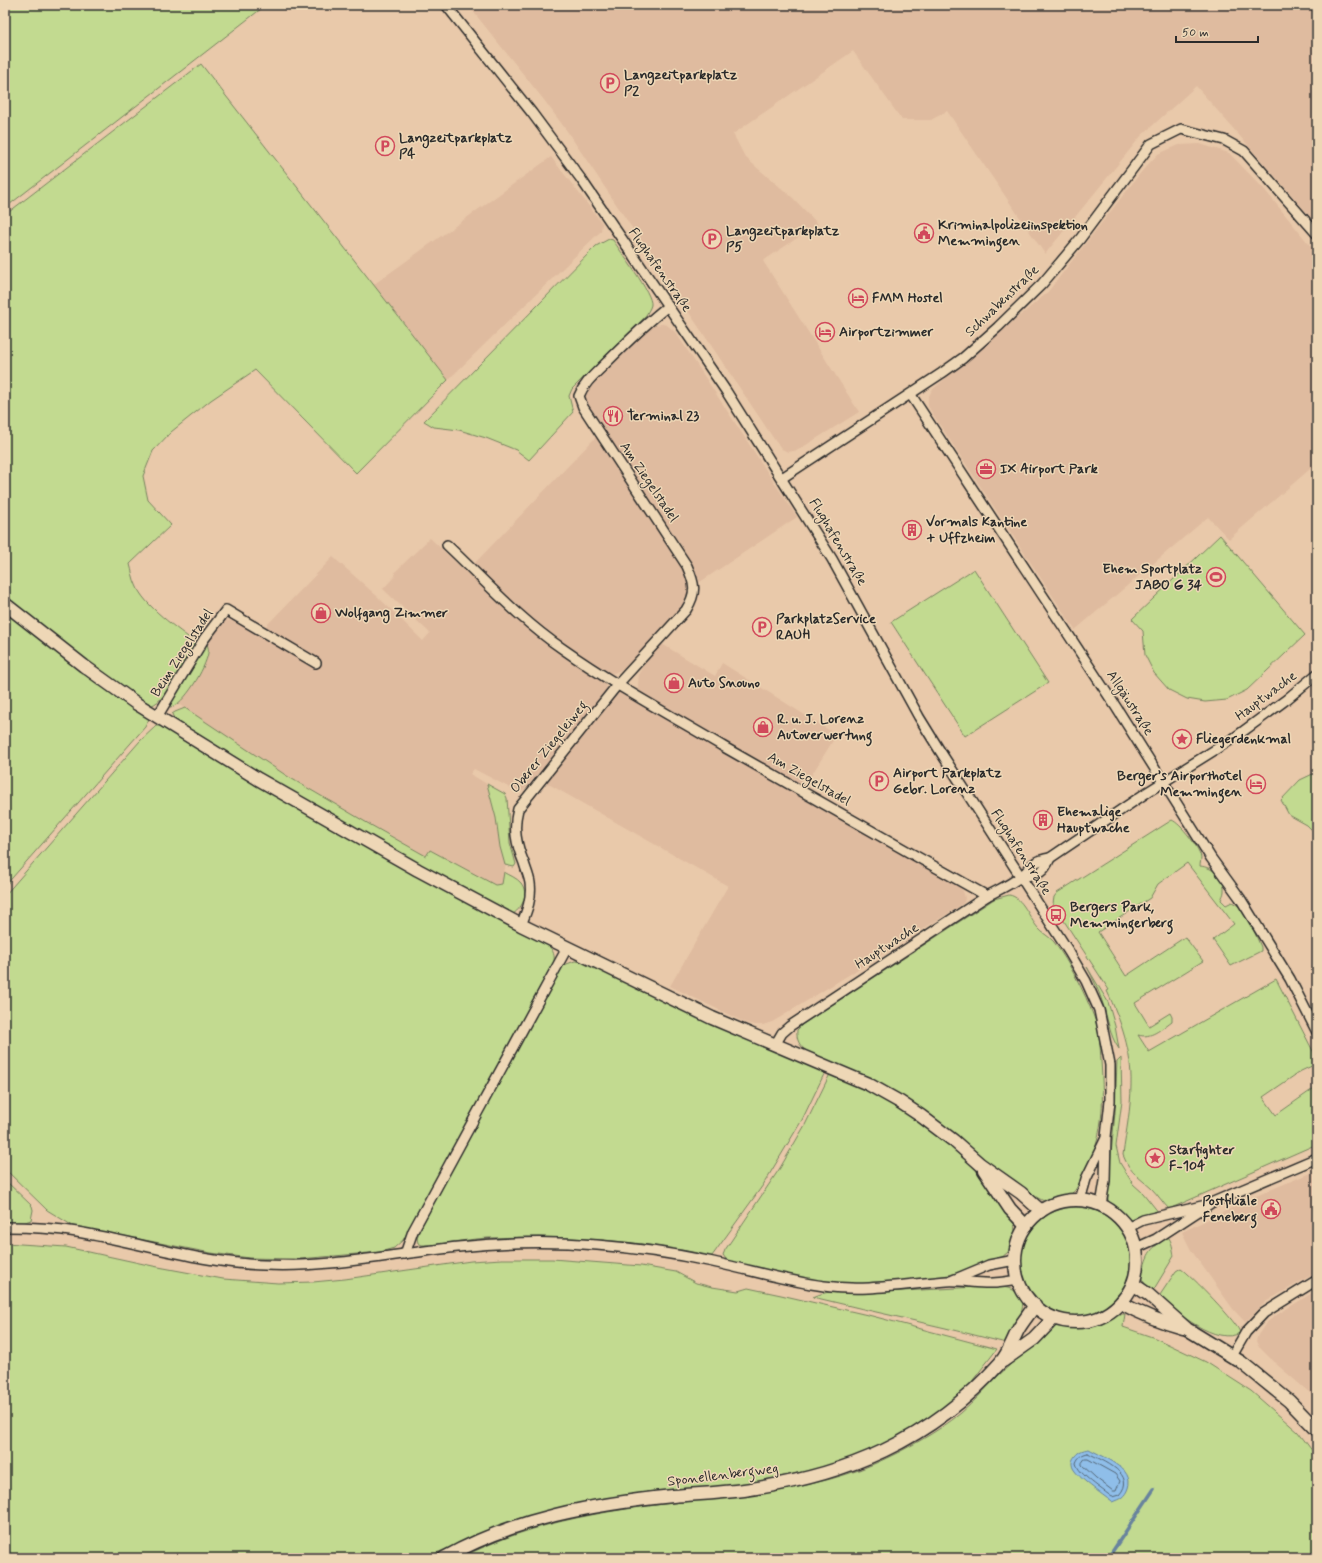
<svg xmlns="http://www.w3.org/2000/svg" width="1322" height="1563" viewBox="0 0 1322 1563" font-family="Mynerve,sans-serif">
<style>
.built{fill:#dfbb9f}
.green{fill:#c2da90;stroke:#76825e}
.water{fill:#8fbee9;stroke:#67839d}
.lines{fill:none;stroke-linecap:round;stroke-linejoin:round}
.shore{stroke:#536677;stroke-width:1}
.stream{stroke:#67839d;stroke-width:3.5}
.minor-casing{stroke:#2b2b2b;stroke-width:12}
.tertiary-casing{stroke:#2b2b2b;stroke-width:15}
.minor{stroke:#eed7b6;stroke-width:9}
.tertiary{stroke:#eed7b6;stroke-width:12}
.labels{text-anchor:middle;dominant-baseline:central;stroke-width:3;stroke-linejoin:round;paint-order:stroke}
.poi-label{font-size:14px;font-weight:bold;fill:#2b2b2b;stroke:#eed7b6;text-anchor:start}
.street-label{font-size:14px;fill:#2b2b2b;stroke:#eed7b6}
</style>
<rect width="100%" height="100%" fill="#e9c9aa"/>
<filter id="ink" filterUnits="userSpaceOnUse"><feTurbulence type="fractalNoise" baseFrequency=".025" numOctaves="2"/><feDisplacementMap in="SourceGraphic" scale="8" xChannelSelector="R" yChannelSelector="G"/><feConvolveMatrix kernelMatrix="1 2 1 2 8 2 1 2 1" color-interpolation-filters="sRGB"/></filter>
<g filter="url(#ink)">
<g class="built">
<path d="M468,5H1317V224L1196,86L1141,136L1045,254L947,111L931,120H902L853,51L733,134L745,157L755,166L793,198L818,224L763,261L859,412L798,450L788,452L782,449L776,442L567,131L544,100Z"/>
<path d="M1200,144L1229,153L1264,189L1317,254V463L1229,539L1208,517L1075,630L932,413L928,406V398L932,390L1047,293L1142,171L1158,154L1179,145Z"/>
<path d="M551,157L602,223L601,231L448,380L373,285Z"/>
<path d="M662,324L667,325L676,333L797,517L700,582L692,564L681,545L588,407L585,397V392L589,387L645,331L655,325Z"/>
<path d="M596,437L674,555L684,571L690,589L689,595L682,608L624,669L613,673L607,672L598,667L549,633L516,605L473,565Z"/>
<path d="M430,538L504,608L557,651L602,681L606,685L607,688V691L601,699L523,791L518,792L474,769L470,774L487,784L496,818L500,847L506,863L502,884L495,885L430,850L426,856L369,824L287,776L178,704L187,694L202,668L209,652L207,644L211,637L221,623L226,620L239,622L318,669L322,661L264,628L333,557L378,597L423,641L430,633L383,589L395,576V572Z"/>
<path d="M662,644L715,676L722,663L835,734L834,739L804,787L643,694L639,690L638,686L639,673L648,659Z"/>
<path d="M618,691L959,887L963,891L965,898L964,902L960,906L784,1015L772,1022L763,1025H754L746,1023L670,986L728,886L545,782Z"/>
<path d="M1317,1170V1272L1267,1301L1245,1322L1233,1309L1191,1250L1182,1232L1263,1193Z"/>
<path d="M1317,1290V1399L1275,1363L1259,1347L1256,1341L1258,1335L1266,1323L1275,1316Z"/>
</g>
<g class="green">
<path d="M5,5H266L5,208Z"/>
<path d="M201,64L448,380L356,473L255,370L211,400L171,432L153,451L143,476L148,500L171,525L130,564C132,571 133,579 136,585C144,606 178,629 196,643C188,657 166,701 152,705L137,697L55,637L5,597V215Z"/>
<path d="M609,239L613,240C620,251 653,294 651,305C650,309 647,313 645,317L572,389L569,396L573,412L529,460L516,450L486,438L459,430L434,427L424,421L596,246Z"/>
<path d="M1220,535L1305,635L1247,690L1227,700L1205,702L1187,699L1169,690L1154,673L1145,655L1143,631L1132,619Z"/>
<path d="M974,569L1048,683L965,736L891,622Z"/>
<path d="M5,612L86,675L149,719L145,727L5,886Z"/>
<path d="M207,644C208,647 209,650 208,653C206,667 184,706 170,707L168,705L170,703Z"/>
<path d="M185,708L287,776L369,824L426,856L430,850L495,885L502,884L504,872C509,875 517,878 521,883C529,894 523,907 513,914C399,854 287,790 176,723L172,714L175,712Z"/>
<path d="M156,726H162L235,772L546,943C552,949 555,953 554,961L410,1228L403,1240L394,1248L380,1252L299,1259L250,1258L211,1253L73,1226L47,1210L5,1169V895L140,741Z"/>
<path d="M1317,772V835L1307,825L1289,815L1281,800L1300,780Z"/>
<path d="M487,784L505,794L507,798L510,843L516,864L514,867L505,865L500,847L496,818Z"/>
<path d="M1172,820C1181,824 1198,846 1201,857C1201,860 1200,864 1200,866C1212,867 1225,877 1224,891C1224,894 1222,897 1221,900L1226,905L1232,902L1242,908L1252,922L1254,931L1261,947V951L1231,966L1213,940L1234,924L1187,863L1158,884L1150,898L1098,932L1126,976L1185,937L1203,961L1135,1003L1149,1026L1170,1013L1172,1017V1021C1161,1029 1151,1039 1138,1035L1149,1052L1276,979L1314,1053L1315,1060L1314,1065L1301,1071L1263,1097L1276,1115L1313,1089L1317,1077V1144L1169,1209C1163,1203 1158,1195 1152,1189C1139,1177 1130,1173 1123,1155C1126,1132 1131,1108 1131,1085C1132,1052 1121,1021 1107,991L1109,990L1053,904L1054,897L1057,893Z"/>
<path d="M1009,895C1023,897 1029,918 1038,928C1043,934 1049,936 1054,942C1070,964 1084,991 1094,1017C1100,1031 1100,1047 1101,1061C1104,1104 1104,1138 1083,1176C1079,1182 1077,1190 1071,1194C1070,1195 1050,1201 1046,1202L1028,1193L829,1062C814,1054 795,1051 797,1030L803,1024L994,899Z"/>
<path d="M575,961L586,962L826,1070L802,1120L763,1185L712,1256C639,1240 563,1235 488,1238C469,1239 450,1243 431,1245H422L418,1243C415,1235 422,1226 426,1218L548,991L564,965Z"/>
<path d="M1087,967L1108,1002L1115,1026L1119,1049C1109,1035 1108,1018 1102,1001C1098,989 1093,978 1087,967Z"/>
<path d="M1121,1058L1122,1101L1116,1146L1120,1163L1133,1184L1143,1193L1159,1213L1127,1221L1109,1203L1107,1196L1115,1113L1117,1062Z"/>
<path d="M831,1072C849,1081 871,1090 888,1101C939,1131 986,1171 1014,1223C1016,1232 1015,1245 1008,1252C988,1274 893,1285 862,1285C827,1285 792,1276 758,1268C748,1266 735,1265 726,1259L723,1255L725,1250L780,1168L805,1125Z"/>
<path d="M5,1180L32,1206L33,1210L31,1220L25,1222H5Z"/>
<circle cx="1076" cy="1262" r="55"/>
<path d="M1168,1237C1172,1241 1173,1250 1174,1256L1154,1289L1149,1291L1141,1277C1148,1255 1147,1250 1168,1237Z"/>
<path d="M5,1243L66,1247L153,1266L223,1279L278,1283L313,1282L345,1279L471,1261L502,1259H552L641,1266L676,1272L696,1283L712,1287L738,1291L748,1288L781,1295L872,1316L997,1349L960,1397L904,1436L839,1463L807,1471L743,1485L629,1495L547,1511L508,1523L434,1554L426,1558H5Z"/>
<path d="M1181,1268C1190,1274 1240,1325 1240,1333C1216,1346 1177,1312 1158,1298L1176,1271Z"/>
<path d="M995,1286C1000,1287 1006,1287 1011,1289C1036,1298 1014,1329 1006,1343C942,1326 877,1313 813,1297C832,1288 846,1293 865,1293C908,1291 952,1288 995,1286Z"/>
<path d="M1117,1314H1125L1123,1327L1155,1338L1206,1362L1251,1391L1298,1432L1317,1457V1558H461C535,1519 618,1509 699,1500C716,1498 732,1498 749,1496C789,1489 839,1480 876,1463C903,1451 938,1432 961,1413C974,1402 986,1388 998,1376C1017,1358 1036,1342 1055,1326C1077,1331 1099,1328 1117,1314Z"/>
</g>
<path class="water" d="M1089,1449C1103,1457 1135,1468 1128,1488C1125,1497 1120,1499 1112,1502C1102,1494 1078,1478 1073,1468C1071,1463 1072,1460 1075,1456C1079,1451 1083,1450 1089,1449Z"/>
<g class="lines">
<g class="shore">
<path d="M1088,1453C1103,1461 1138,1474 1119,1495L1112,1497C1103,1490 1078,1474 1076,1463C1078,1457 1082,1454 1088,1453Z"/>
<path d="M1085,1459H1088L1115,1474L1120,1481L1116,1491H1113L1096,1478L1082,1465V1463Z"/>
</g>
<path class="stream" d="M1108,1558L1154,1489"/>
<defs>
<g id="minor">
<path d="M446,5L532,113L581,179L726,391L832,559L919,717L940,751L1069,952L1086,981L1099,1010L1110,1065V1101L1106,1137L1105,1181L1101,1205"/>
<path d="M911,395L1116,707L1211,858L1240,898L1290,979L1317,1032"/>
<path d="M782,478L942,373L963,358L998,327L1042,284L1080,239L1151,144L1181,129L1224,140L1244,151L1317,234"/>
<path d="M447,545C484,580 520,620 563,649C614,685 670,715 724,747C812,797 899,847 987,896"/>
<path d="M157,717L204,639L226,610L316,663"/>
<path d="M1021,877C1038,874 1043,875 1050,858"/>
<path d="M521,925C527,911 532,898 530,883C529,876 526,870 524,863C516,844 513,828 518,809L618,684L686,610C697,592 695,584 687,566L583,407L579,396C584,383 595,374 604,365C625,344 645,324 668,306"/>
<path d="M775,1045L782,1033L790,1026L987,896C998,890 1010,885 1020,877C1034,867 1028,862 1050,858L1149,791L1234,738L1287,699L1317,674"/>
<path d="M1080,1200L1086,1179L1105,1140"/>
<path d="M5,1227C29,1227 53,1228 77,1232C139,1242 200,1263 264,1265C330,1268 393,1254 458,1247C504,1242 551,1241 597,1245C634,1248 671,1253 708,1261C747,1269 785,1281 824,1286C865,1292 906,1284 947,1281C962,1280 978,1284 993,1283C1001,1283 1010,1281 1019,1280"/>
<path d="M1127,1228L1143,1220L1202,1206"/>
<path d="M1136,1248L1156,1239L1211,1203L1317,1158"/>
<path d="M405,1254L413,1231L567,948"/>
<path d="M953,1280L989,1265L1015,1260"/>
<path d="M1232,1356L1246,1332L1264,1313L1317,1280"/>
</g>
<g id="tertiary">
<path d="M5,604L84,666L137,704L258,779L418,870L521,925L712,1018L868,1084L900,1102L921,1116L954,1141L980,1164L1021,1193L1041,1211"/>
<path d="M984,1170L1010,1209L1026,1226"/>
<circle cx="1076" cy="1261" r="61"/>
<path d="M1133,1284L1149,1295L1187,1329L1241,1362L1289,1401L1317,1430"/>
<path d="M1121,1303C1141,1314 1161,1322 1183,1328"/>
<path d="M1003,1361L1034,1339L1054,1318"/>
<path d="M444,1558C515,1518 594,1504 673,1496C697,1494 720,1493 744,1490C845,1476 931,1441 1000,1363C1009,1353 1013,1339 1019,1328C1024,1320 1030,1313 1035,1305"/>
</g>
</defs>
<use href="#minor" class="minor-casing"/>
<use href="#tertiary" class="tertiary-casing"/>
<use href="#minor" class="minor"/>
<use href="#tertiary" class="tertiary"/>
</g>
</g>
<defs>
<symbol id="parking-ring" viewBox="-11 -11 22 22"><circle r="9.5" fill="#eed7b6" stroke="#d1495b" stroke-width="1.5"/><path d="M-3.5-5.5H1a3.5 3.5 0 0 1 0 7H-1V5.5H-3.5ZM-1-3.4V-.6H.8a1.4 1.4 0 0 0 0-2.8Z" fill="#d1495b"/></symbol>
<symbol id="civic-ring" viewBox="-11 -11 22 22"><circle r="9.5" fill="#eed7b6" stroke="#d1495b" stroke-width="1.5"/><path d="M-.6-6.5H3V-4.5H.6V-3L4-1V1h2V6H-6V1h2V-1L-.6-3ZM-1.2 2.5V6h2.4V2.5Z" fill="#d1495b"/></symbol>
<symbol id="hotel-ring" viewBox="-11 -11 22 22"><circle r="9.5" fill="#eed7b6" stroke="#d1495b" stroke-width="1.5"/><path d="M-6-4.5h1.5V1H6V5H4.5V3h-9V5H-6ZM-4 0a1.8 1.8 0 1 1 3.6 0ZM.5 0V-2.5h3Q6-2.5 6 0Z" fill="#d1495b"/></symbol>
<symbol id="restaurant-ring" viewBox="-11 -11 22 22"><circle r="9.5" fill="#eed7b6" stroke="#d1495b" stroke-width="1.5"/><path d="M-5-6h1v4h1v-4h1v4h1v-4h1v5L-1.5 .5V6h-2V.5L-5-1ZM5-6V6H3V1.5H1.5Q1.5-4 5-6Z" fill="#d1495b"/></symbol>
<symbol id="office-ring" viewBox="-11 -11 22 22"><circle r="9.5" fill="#eed7b6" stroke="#d1495b" stroke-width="1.5"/><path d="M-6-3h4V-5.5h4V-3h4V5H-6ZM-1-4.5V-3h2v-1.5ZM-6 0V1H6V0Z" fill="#d1495b"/></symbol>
<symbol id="building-ring" viewBox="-11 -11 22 22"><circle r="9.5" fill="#eed7b6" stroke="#d1495b" stroke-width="1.5"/><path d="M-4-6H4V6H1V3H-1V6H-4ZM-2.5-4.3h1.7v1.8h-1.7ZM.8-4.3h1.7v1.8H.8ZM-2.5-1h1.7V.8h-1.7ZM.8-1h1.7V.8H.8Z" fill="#d1495b"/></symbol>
<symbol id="stadium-ring" viewBox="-11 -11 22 22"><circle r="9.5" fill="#eed7b6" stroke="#d1495b" stroke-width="1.5"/><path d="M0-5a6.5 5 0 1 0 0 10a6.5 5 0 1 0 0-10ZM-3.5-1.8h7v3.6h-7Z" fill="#d1495b"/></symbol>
<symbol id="shop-ring" viewBox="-11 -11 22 22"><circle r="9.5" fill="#eed7b6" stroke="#d1495b" stroke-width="1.5"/><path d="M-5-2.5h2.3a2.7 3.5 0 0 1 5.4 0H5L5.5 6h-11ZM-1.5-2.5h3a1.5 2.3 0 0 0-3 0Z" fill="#d1495b"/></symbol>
<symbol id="sight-ring" viewBox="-11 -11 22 22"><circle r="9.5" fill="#eed7b6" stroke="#d1495b" stroke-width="1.5"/><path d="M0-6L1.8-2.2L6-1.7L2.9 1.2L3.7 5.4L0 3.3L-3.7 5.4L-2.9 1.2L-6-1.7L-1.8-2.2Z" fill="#d1495b"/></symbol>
<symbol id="bus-ring" viewBox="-11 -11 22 22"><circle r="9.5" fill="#eed7b6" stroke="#d1495b" stroke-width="1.5"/><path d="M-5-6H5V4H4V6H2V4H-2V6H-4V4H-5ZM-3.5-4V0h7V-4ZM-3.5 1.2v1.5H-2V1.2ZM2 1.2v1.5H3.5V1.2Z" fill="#d1495b"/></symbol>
</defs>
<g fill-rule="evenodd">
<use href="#parking-ring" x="599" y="72" width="22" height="22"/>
<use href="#parking-ring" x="374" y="135" width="22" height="22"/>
<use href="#civic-ring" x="913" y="222" width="22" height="22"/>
<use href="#parking-ring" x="701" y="228" width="22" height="22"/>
<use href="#hotel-ring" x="847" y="287" width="22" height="22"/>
<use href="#hotel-ring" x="814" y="321" width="22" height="22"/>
<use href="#restaurant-ring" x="602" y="405" width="22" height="22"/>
<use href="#office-ring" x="975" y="458" width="22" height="22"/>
<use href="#building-ring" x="901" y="519" width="22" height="22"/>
<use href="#stadium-ring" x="1205" y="566" width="22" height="22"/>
<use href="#shop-ring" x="310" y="602" width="22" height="22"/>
<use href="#parking-ring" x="751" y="616" width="22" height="22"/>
<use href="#shop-ring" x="663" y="672" width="22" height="22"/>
<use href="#shop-ring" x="752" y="716" width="22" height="22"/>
<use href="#sight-ring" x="1171" y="728" width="22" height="22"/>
<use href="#parking-ring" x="868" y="770" width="22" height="22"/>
<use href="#hotel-ring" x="1245" y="773" width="22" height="22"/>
<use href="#building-ring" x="1032" y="809" width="22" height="22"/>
<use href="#bus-ring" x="1045" y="904" width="22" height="22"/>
<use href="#sight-ring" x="1144" y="1147" width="22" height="22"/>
<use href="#civic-ring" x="1260" y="1198" width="22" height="22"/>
</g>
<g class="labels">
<g class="poi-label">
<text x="624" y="75">Langzeitparkplatz<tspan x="624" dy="16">P2</tspan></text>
<text x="399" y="138">Langzeitparkplatz<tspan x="399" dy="16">P4</tspan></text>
<text x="938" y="225">Kriminalpolizeiinspektion<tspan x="938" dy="16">Memmingen</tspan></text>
<text x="726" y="231">Langzeitparkplatz<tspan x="726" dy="16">P5</tspan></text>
<text x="872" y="298">FMM Hostel</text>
<text x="839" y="332">Airportzimmer</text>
<text x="627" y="416">Terminal 23</text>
<text x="1000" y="469">IX Airport Park</text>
<text x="926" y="522">Vormals Kantine<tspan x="926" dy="16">+ Uffzheim</tspan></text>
<text x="1202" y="569" text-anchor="end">Ehem Sportplatz<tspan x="1202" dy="16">JABO G 34</tspan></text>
<text x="335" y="613">Wolfgang Zimmer</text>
<text x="776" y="619">ParkplatzService<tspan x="776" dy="16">RAUH</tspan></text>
<text x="688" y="683">Auto Snouno</text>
<text x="777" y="719">R. u. J. Lorenz<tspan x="777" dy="16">Autoverwertung</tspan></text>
<text x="1196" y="739">Fliegerdenkmal</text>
<text x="893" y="773">Airport Parkplatz<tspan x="893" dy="16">Gebr. Lorenz</tspan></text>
<text x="1242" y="776" text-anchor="end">Berger’s Airporthotel<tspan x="1242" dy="16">Memmingen</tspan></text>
<text x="1057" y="812">Ehemalige<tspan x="1057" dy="16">Hauptwache</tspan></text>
<text x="1070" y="907">Bergers Park,<tspan x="1070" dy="16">Memmingerberg</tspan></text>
<text x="1169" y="1150">Starfighter<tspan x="1169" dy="16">F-104</tspan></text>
<text x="1257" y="1201" text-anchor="end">Postfiliale<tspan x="1257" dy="16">Feneberg</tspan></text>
</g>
<g class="street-label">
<text transform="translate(660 270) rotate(55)">Flughafenstraße</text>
<text transform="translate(1002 301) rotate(-44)">Schwabenstraße</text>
<text transform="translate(649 482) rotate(56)">Am Ziegelstadel</text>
<text transform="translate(838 542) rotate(59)">Flughafenstraße</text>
<text transform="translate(182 653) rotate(-57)">Beim Ziegelstadel</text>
<text transform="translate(1266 696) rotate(-37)">Hauptwache</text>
<text transform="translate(1130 703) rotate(57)">Allgäustraße</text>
<text transform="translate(549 747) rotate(-51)">Oberer Ziegeleiweg</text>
<text transform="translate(809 779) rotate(30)">Am Ziegelstadel</text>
<text transform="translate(1021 852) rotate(57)">Flughafenstraße</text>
<text transform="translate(887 946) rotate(-33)">Hauptwache</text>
<text transform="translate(723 1475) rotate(-7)">Sponellenbergweg</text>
</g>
</g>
<rect width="1322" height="1563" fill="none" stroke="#eed7b6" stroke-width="20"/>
<rect x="10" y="10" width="1302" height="1543" fill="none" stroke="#2b2b2b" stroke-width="1.5" filter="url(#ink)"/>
<path d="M1176 36v6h82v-6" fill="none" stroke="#2b2b2b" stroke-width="2"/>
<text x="1182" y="36" font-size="12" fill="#2b2b2b" stroke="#eed7b6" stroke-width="3" paint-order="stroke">50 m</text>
</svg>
